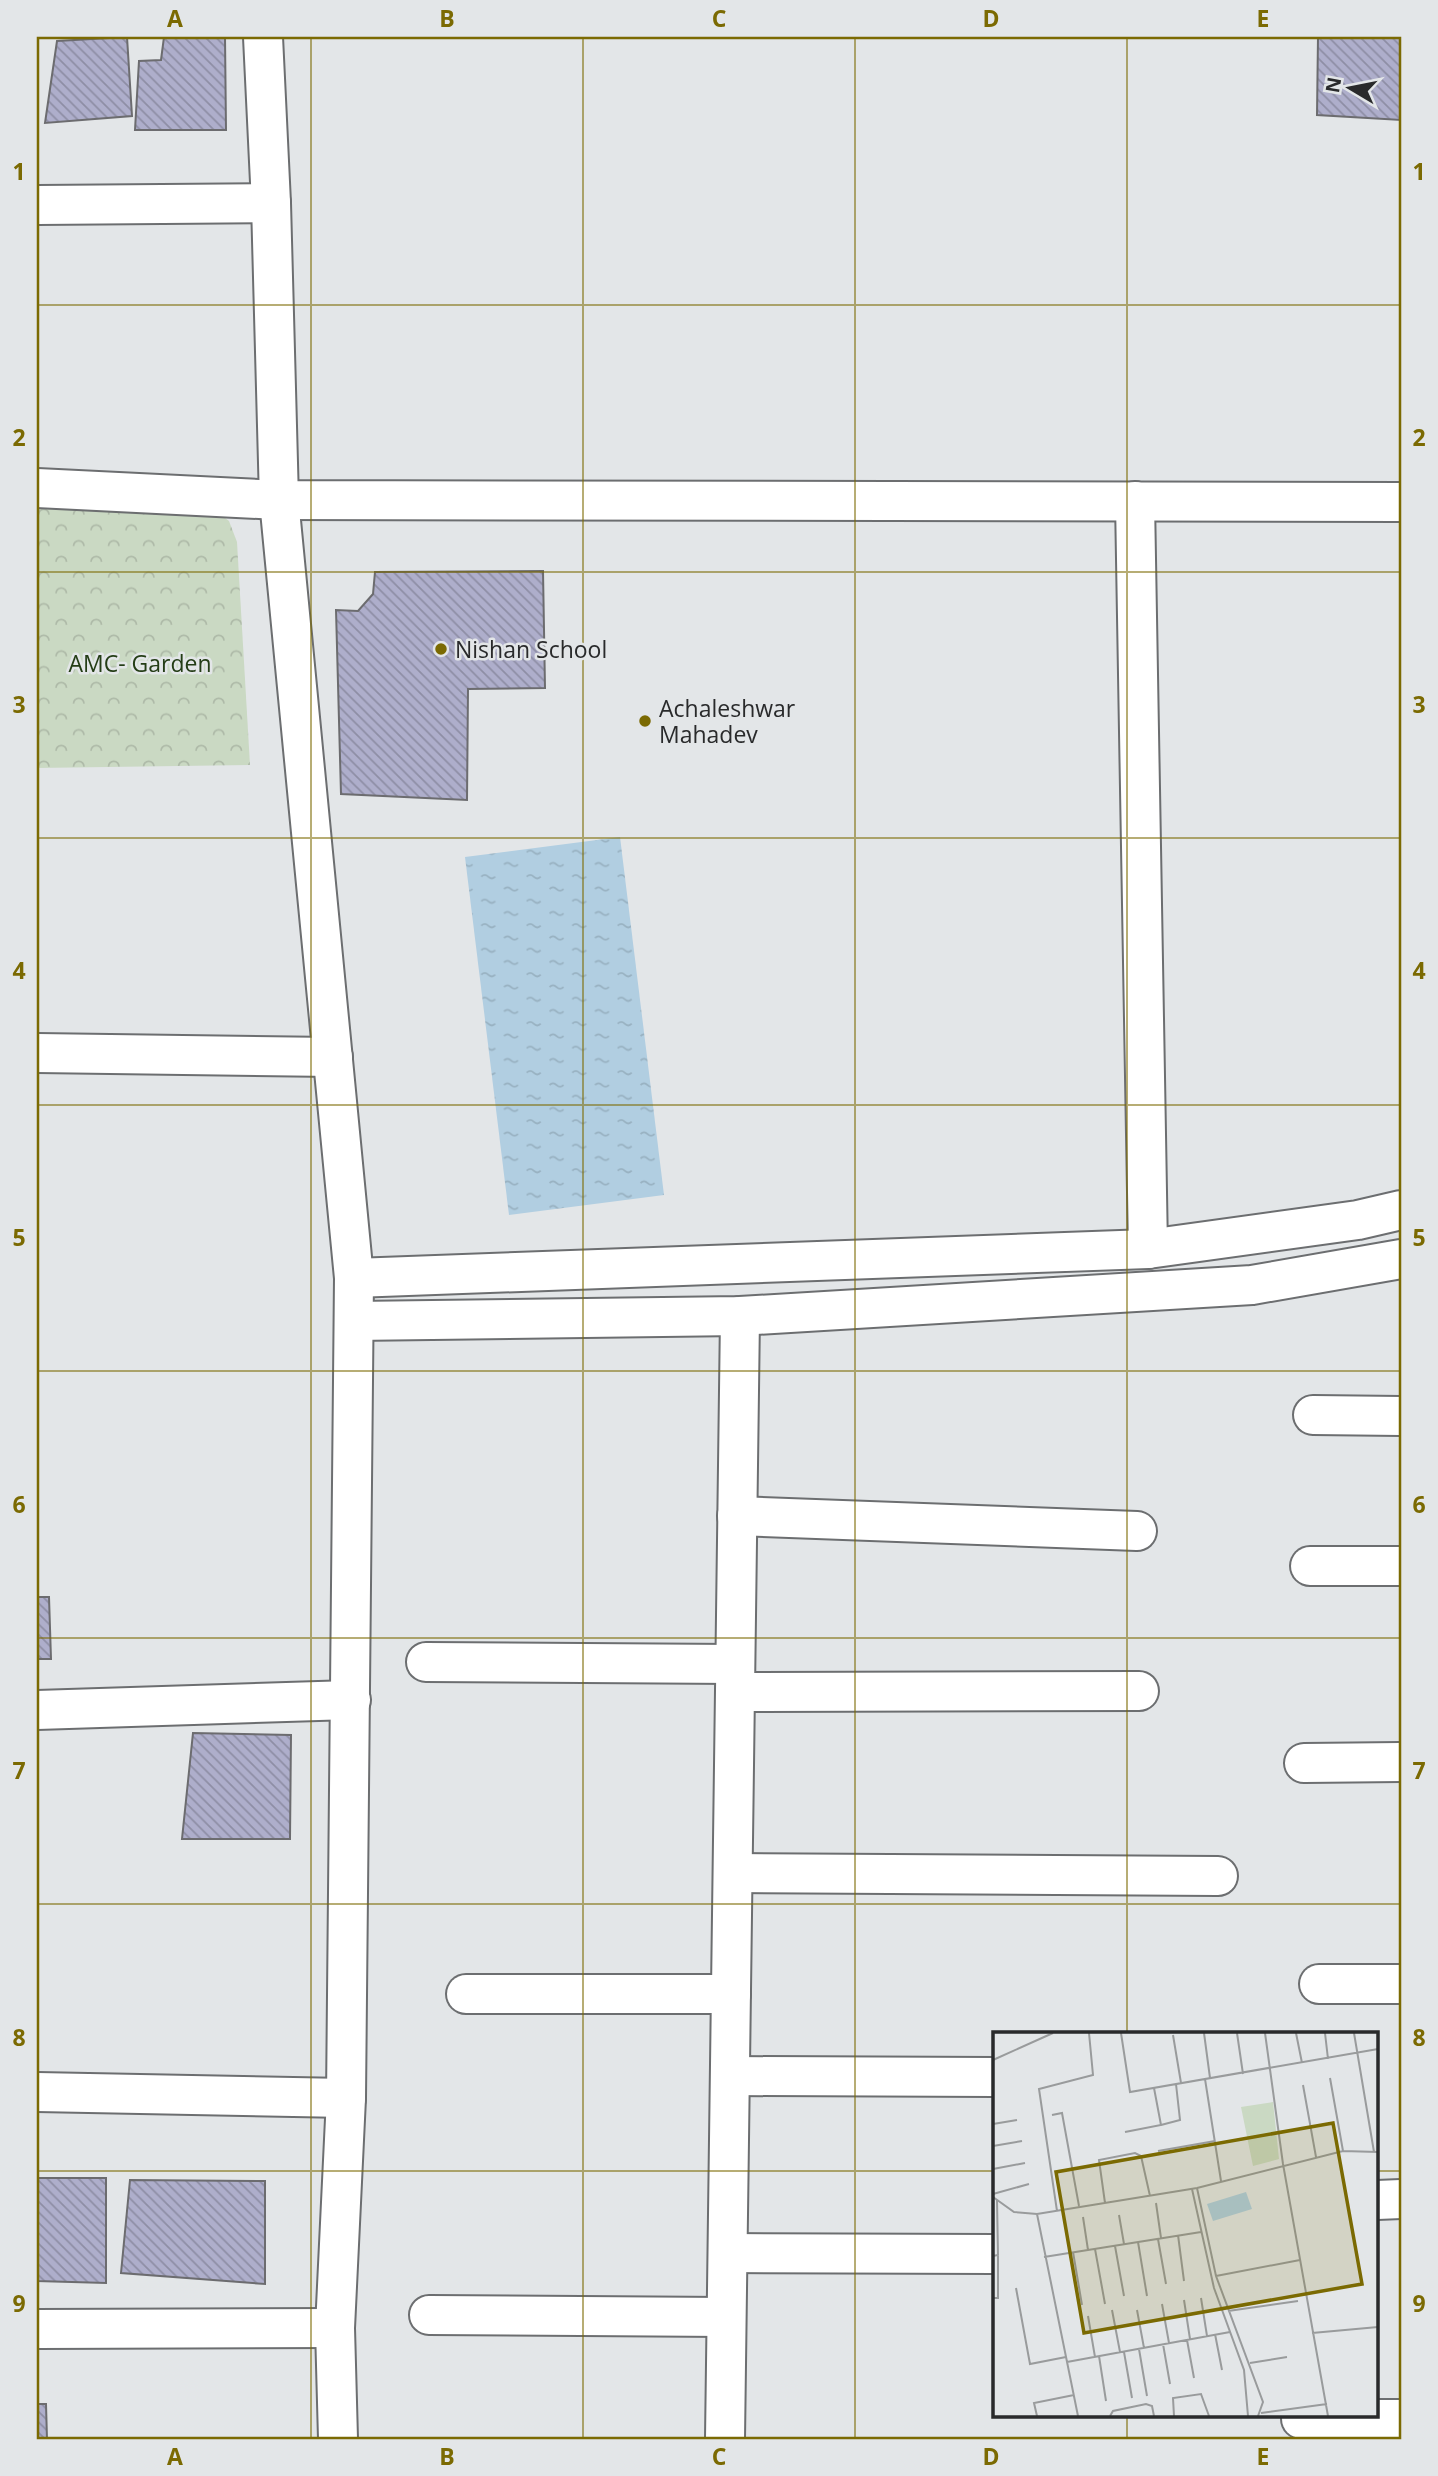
<svg xmlns="http://www.w3.org/2000/svg" width="1438" height="2476" viewBox="0 0 1438 2476" font-family="'Open Sans',sans-serif">
<style>
.forest{fill:url(#forest-crowns)}
.water{fill:url(#water-ripples)}
.building{fill:url(#building-back-hatch);stroke:#6c6c6f;stroke-width:2}
.lines{fill:none;stroke-linecap:round;stroke-linejoin:round}
.minor-casing{stroke:#6c6e70;stroke-width:42}
.minor{stroke:#fff;stroke-width:38}
.grid{fill:none;stroke:#7b6a02;stroke-width:2;stroke-opacity:0.55}
.poi-dot{fill:#7b6a02;stroke:#e3e6e8;stroke-width:2.5}
.labels{text-anchor:middle;dominant-baseline:central;stroke-width:5;stroke-linejoin:round;paint-order:stroke}
.poi-label{font-size:23px;fill:#292a2b;stroke:#e3e6e8;text-anchor:start}
.park-label{font-size:23px;fill:#243d16;stroke:#e3e6e8}
.inset-road{fill:none;stroke:#999b9c;stroke-width:2}
.view{fill:#7b6a02;fill-opacity:0.15;stroke:#7b6a02;stroke-width:3.5}
.inset-edge{fill:none;stroke:#292a2b;stroke-width:3.5}
.neatline{fill:none;stroke:#7b6a02;stroke-width:2.5}
.grid-label{font-size:23px;text-anchor:middle;font-weight:bold;fill:#7b6a02}
</style>
<defs>
<pattern id="forest-crowns" width="20" height="18" patternUnits="userSpaceOnUse" patternTransform="scale(1.75)"><rect width="20" height="18" fill="#cad9c3"/><path d="M2 6a3 3 0 1 1 6 0M12 15a3 3 0 1 1 6 0" fill="none" stroke="#aebaa8"/></pattern>
<pattern id="water-ripples" width="26" height="14" patternUnits="userSpaceOnUse" patternTransform="scale(1.75)"><rect width="26" height="14" fill="#b1cee1"/><path d="M2 4q2-2 4 0t4 0M15 11q2-2 4 0t4 0" fill="none" stroke="#98b1c1"/></pattern>
<pattern id="building-back-hatch" width="6" height="6" patternUnits="userSpaceOnUse" patternTransform="scale(1.75)"><rect width="6" height="6" fill="#aeaecb"/><path d="M-1 5l2 2M0 0l6 6M5-1l2 2" fill="none" stroke="#8e8ea5"/></pattern>
</defs>
<rect width="100%" height="100%" fill="#e3e6e8"/>
<path class="forest" d="M37,495L198,497L229,521L237,542L250,765L37,768Z"/>
<path class="water" d="M620,837L664,1195L509,1215L465,857Z"/>
<g class="building">
<path d="M127,37L132,116L45,123L57,41Z"/>
<path d="M164,37H225L226,130H135L139,61L161,60Z"/>
<path d="M1318,37H1401V120L1317,115Z"/>
<path d="M543,571L545,688L468,689L467,800L341,794L336,610L358,611L373,594L375,572Z"/>
<path d="M37,1597H49L51,1659H37Z"/>
<path d="M193,1733L291,1735L290,1839H182Z"/>
<path d="M37,2178H106V2283L37,2281Z"/>
<path d="M130,2180L265,2181V2284L121,2273Z"/>
<path d="M37,2404H46L47,2439H37Z"/>
</g>
<g class="lines">
<defs>
<g id="minor">
<path d="M263,37L271,203L279,500L354,1278L346,2098L335,2328L338,2439"/>
<path d="M37,205L271,203"/>
<path d="M37,488L279,500L1401,502"/>
<path d="M1135,501L1148,1249"/>
<path d="M37,1053L333,1057"/>
<path d="M354,1278L1148,1249L1358,1220L1401,1210"/>
<path d="M354,1321L740,1316L1252,1285L1401,1259"/>
<path d="M1313,1415L1401,1416"/>
<path d="M737,1516L1137,1531"/>
<path d="M1310,1566H1401"/>
<path d="M426,1662L735,1664"/>
<path d="M735,1692L1139,1691"/>
<path d="M37,1710L351,1700"/>
<path d="M1304,1763L1401,1762"/>
<path d="M733,1873L1218,1876"/>
<path d="M1319,1984H1401"/>
<path d="M466,1994H731"/>
<path d="M730,2076L995,2077"/>
<path d="M37,2092L346,2098"/>
<path d="M1377,2200L1401,2199"/>
<path d="M728,2253L995,2254"/>
<path d="M429,2315L726,2317"/>
<path d="M37,2329L335,2328"/>
<path d="M1301,2419H1401"/>
<path d="M725,2439L740,1316"/>
</g>
</defs>
<use href="#minor" class="minor-casing"/>
<use href="#minor" class="minor"/>
</g>
<path class="grid" d="M311,37V2439M583,37V2439M855,37V2439M1127,37V2033M37,305H1401M37,572H1401M37,838H1401M37,1105H1401M37,1371H1401M37,1638H1401M37,1904H1401M37,2171H995M1377,2171H1401M1127,2415V2439"/>
<g class="poi-dot">
<circle cx="441" cy="649" r="7"/>
<circle cx="645" cy="721" r="7"/>
</g>
<g class="labels">
<g class="poi-label">
<text x="455" y="649">Nishan School</text>
<text x="659" y="708">Achaleshwar<tspan x="659" dy="26">Mahadev</tspan></text>
</g>
<g class="park-label">
<text x="140" y="663">AMC- Garden</text>
</g>
</g>
<g transform="translate(993 2032)">
<rect width="385" height="385" fill="#e3e6e8"/>
<path d="M280,70L286,127L260,134L248,75Z" fill="#cad9c3"/>
<path d="M253,160L259,177L220,189L214,172Z" fill="#b1cee1"/>
<path class="inset-road" d="M128,1L137,60L385,17M211,1L217,46M244,1L250,42M272,1L290,132L335,384M303,1L309,31M332,1L335,27M361,1L381,120M180,3L188,51M0,28L60,1M337,46L350,119M212,47L228,149M310,53L323,125M59,83L69,81L86,174M0,92L24,88M168,93L187,88L183,52M132,100L168,93L161,56M0,114L29,109M165,119L222,109M0,137L32,131M204,156L223,244L270,370L265,384M199,157L221,256L251,338L255,384M0,162L36,152M0,165L21,180L44,182L204,156L350,119L385,120M112,171L106,128L142,121L148,124L157,164M163,171L168,206M64,179L46,57L100,43L96,1M44,182L85,384M126,183L131,212M90,185L95,218M185,203L191,249M165,207L173,252M145,210L154,264M122,214L131,264M102,217L112,272M80,220L89,273M0,224L5,223L4,168M51,225L208,200M223,244L307,228M23,256L37,332L73,325M0,266H5V223M208,266L214,304M191,268L197,307M169,272L176,311M119,278L127,320M144,278L151,316M235,279L305,269M95,284L102,325M319,301L385,295M222,302L229,338M194,308L201,346M170,312L177,352M146,317L154,364M131,320L139,366M106,324L113,369M74,330L237,300M257,331L294,325M268,381L334,372M44,384L41,371L81,363M117,384L120,379L153,372L159,374L161,384M181,384L180,366L208,362L216,384"/>
<path class="view" d="M340,91L369,252L91,301L63,140Z"/>
<rect width="385" height="385" class="inset-edge"/>
</g>
<rect width="1438" height="2476" fill="none" stroke="#e3e6e8" stroke-width="77"/>
<g transform="translate(1350 88) rotate(280)" stroke="#e3e6e8" stroke-width="5" paint-order="stroke">
<path d="M0-5L12 26L0 18L-12 26Z" fill="#292a2b"/>
<text y="-10" font-size="19" font-weight="bold" text-anchor="middle" fill="#292a2b">N</text>
</g>
<rect x="38" y="38" width="1362" height="2400" class="neatline"/>
<g class="grid-label">
<text x="175" y="27">A</text>
<text x="447" y="27">B</text>
<text x="719" y="27">C</text>
<text x="991" y="27">D</text>
<text x="1263" y="27">E</text>
<text x="19" y="180">1</text>
<text x="1419" y="180">1</text>
<text x="19" y="446">2</text>
<text x="1419" y="446">2</text>
<text x="19" y="713">3</text>
<text x="1419" y="713">3</text>
<text x="19" y="979">4</text>
<text x="1419" y="979">4</text>
<text x="19" y="1246">5</text>
<text x="1419" y="1246">5</text>
<text x="19" y="1513">6</text>
<text x="1419" y="1513">6</text>
<text x="19" y="1779">7</text>
<text x="1419" y="1779">7</text>
<text x="19" y="2046">8</text>
<text x="1419" y="2046">8</text>
<text x="19" y="2312">9</text>
<text x="1419" y="2312">9</text>
<text x="175" y="2465">A</text>
<text x="447" y="2465">B</text>
<text x="719" y="2465">C</text>
<text x="991" y="2465">D</text>
<text x="1263" y="2465">E</text>
</g>
</svg>
